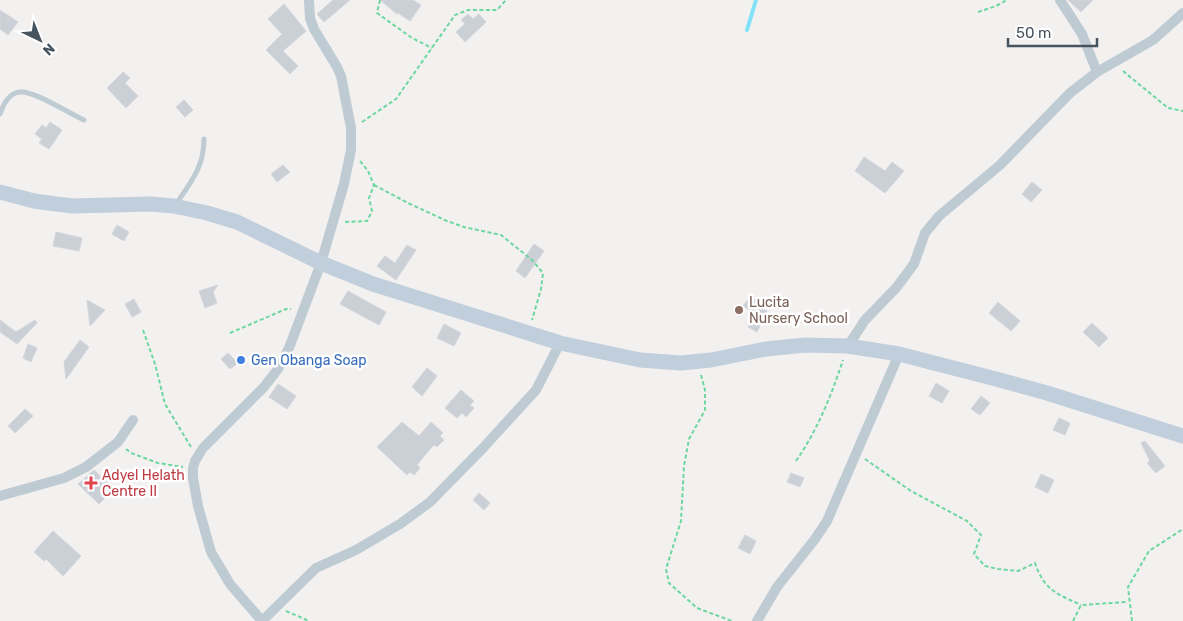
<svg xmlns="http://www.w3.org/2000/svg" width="1183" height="621" viewBox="0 0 1183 621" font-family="Rubik,sans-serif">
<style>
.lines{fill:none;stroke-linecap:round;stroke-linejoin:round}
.stream{stroke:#82e2f7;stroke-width:4}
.building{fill:#cbcfd6;stroke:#d3d6dc}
.path{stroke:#6ed7a0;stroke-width:2;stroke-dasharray:4 2.5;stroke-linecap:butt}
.lane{stroke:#bfcbd3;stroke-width:5}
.street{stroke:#bfcbd3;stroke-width:10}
.secondary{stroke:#c1cedb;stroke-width:15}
.education-dot{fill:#8d6e63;stroke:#fff;stroke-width:2}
.shop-dot{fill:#3f7fe0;stroke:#fff;stroke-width:2}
.health-dot{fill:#e0444e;stroke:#fff;stroke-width:2}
.labels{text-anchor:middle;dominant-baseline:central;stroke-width:5;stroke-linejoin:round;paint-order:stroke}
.education-label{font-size:14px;fill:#785e54;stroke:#fff;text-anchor:start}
.shop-label{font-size:14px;fill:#366cbe;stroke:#fff;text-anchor:start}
.health-label{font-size:14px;fill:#be3a42;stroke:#fff;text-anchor:start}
</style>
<rect width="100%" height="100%" fill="#f3f0f0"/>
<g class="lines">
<path class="stream" d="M747,30L756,0"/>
</g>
<g class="building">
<path d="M333,0H350L324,22L317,14Z"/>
<path d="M380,0H413L421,5L410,21L398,13L397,14Z"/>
<path d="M1068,0H1093L1081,12Z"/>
<path d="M284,4L306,31L283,51L298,66L290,74L266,50L282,34L268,19Z"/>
<path d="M0,10L18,22L8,35L0,29Z"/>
<path d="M468,14L473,19L479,14L486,22L465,42L456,32L465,24L461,20Z"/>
<path d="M123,72L130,78L125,83L138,96L126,108L107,88Z"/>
<path d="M184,100L193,110L185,117L176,107Z"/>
<path d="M50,122L62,130L49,149L39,143L42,139L35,134L42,125L46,128Z"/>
<path d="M864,157L885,171L892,162L904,171L885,193L855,171Z"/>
<path d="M283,165L290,172L277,182L271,174Z"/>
<path d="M1032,182L1042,190L1031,202L1022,194Z"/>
<path d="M117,225L129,232L124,241L112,234Z"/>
<path d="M56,232L82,238L79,251L53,246Z"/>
<path d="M534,244L544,251L525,278L516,271Z"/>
<path d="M407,245L416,250L396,280L377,266L385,256L395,263Z"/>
<path d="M218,285L213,292L217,303L205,308L199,291Z"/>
<path d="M348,291L386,312L379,325L340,304Z"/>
<path d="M750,297L761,303L759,307L767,311L757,332L748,327L755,313L743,306Z"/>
<path d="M134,299L141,312L132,317L125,304Z"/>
<path d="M87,300L105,310L90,326Z"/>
<path d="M998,302L1020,321L1011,331L989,313Z"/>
<path d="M0,320L16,332L35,320L37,323L17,344L0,332Z"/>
<path d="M1092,323L1108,338L1099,347L1083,332Z"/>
<path d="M444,324L461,333L454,346L437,338Z"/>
<path d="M80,340L89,347L66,379L64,362Z"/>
<path d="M28,344L37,348L31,362L23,358Z"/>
<path d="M228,353L238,363L230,369L221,359Z"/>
<path d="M427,368L437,376L422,396L412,387Z"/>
<path d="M936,383L949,391L942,403L929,396Z"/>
<path d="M278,384L296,396L287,409L269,397Z"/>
<path d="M461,390L474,401L470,405L474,408L466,417L462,413L457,418L445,408Z"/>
<path d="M981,396L990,403L980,415L971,409Z"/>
<path d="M25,409L33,416L15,433L8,426Z"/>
<path d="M1059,418L1070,423L1065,435L1053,430Z"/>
<path d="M402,422L419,436L431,422L443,433L440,436L444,440L437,447L434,445L430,449L417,465L420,468L414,475L410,472L407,475L377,447Z"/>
<path d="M1145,441L1165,466L1156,473L1147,463L1150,461L1141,443Z"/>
<path d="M94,470L114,489L99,504L78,484Z"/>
<path d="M791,473L804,478L800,487L787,482Z"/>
<path d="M1041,474L1054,480L1048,493L1035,487Z"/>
<path d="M479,493L490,503L484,510L473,500Z"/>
<path d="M53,531L81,556L63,576L46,559L44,561L34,552Z"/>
<path d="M745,535L756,541L750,554L738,548Z"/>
</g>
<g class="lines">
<g class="path">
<path d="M380,0L377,13L412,38L432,48"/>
<path d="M978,12L996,6L1007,0"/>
<path d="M1123,71L1168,108L1183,111"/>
<path d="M362,122L396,99L455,15L468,10H497L506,0"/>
<path d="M374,185L410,204L447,221L464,227L501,235L532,260L543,273L541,289L532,320"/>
<path d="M345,222L367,221L372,211L369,198L374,185L368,171L360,161"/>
<path d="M143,330L155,364L165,404L191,447"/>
<path d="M230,333L286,309H291"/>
<path d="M701,375L705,390V410L689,439L684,466L681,521L666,569L669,583L697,608L732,621"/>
<path d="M126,449L131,453L158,463L183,467"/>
<path d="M865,459L911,491L967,521L981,535L974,554L985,566L998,569L1018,571L1035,563C1044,590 1057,594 1081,605"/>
<path d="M796,461C818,429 831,396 843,360"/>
<path d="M286,611L309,621"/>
<path d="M1073,621L1081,605L1127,602"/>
<path d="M1132,621L1128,587L1149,551L1183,529"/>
</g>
<g class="lane">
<path d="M0,114C3,105 8,93 20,92C33,90 70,114 84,120"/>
<path d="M176,204C191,182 204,167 204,139"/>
</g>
<g class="street">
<path d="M1060,0L1082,34L1097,72"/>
<path d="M848,346L865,320L896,288L914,264L925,233L939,216L1000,165L1070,93L1097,72L1153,40L1183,13"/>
<path d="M0,496L64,478L86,467L118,442L133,420"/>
<path d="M262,621L230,584L211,552L198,506L193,478V468L195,461L203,448L264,387L278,369L289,348L321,263L344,184L351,150V128L341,76L337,67L314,29L310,18L309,0"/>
<path d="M262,621L316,568L356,550L400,524L430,502L483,448L536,390L560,343"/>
<path d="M757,621L777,587L815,539L827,521L899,354"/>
</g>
<path class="secondary" d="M0,192L34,201L56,204L73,206L150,204L174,206L207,213L237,222L321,263L373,284L560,343L640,360L681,363L711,360L766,349L805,345L848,346L899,354L996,379L1047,393L1183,436"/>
</g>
<circle class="education-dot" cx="739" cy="310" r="5"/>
<circle class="shop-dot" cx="241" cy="360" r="5"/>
<path class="health-dot" d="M88.5 475.5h5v5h5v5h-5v5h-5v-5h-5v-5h5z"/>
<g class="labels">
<g class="education-label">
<text x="749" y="302">Lucita<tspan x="749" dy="16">Nursery School</tspan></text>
</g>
<g class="shop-label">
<text x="251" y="360">Gen Obanga Soap</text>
</g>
<g class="health-label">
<text x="102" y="475">Adyel Helath<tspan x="102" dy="16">Centre II</tspan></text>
</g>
</g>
<g transform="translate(40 40) rotate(137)" stroke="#ffffff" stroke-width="4" paint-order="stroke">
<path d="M0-4L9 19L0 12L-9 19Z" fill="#465460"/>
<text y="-8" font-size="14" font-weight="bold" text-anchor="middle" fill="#465460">N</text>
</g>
<path d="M1008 38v8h89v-8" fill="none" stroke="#465460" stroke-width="2.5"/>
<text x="1016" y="38" font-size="15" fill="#465460" stroke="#ffffff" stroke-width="4" paint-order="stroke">50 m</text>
</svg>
